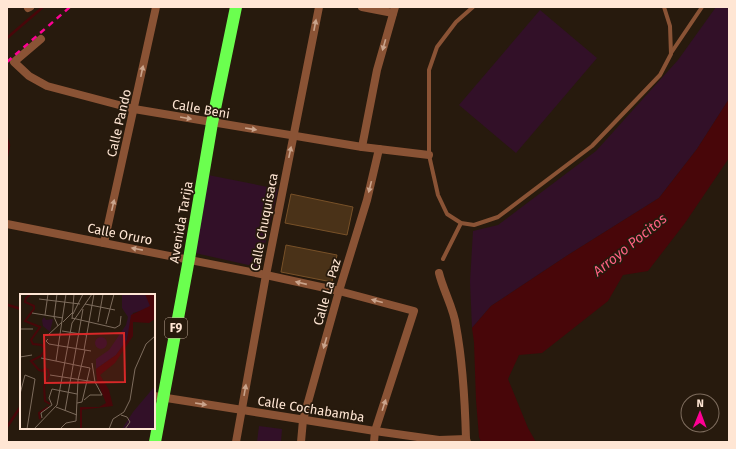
<svg xmlns="http://www.w3.org/2000/svg" width="736" height="449" viewBox="0 0 736 449" font-family="'Fira Sans',sans-serif">
<style>
.green{fill:#321028}
.water{fill:#480609}
.lines{fill:none;stroke-linecap:round;stroke-linejoin:round}
.stream{stroke:#480609;stroke-width:2.5}
.building{fill:#4a3218;stroke:#785128}
.lane{stroke:#8a5335;stroke-width:4}
.street{stroke:#8a5335;stroke-width:8}
.highway{stroke:#6bff4f;stroke-width:12}
.rail{stroke:#ff0094;stroke-width:2.5;stroke-dasharray:6 5;stroke-linecap:butt}
.oneway{fill:#caa48c}
.labels{text-anchor:middle;dominant-baseline:central;stroke-width:3.5;stroke-linejoin:round;paint-order:stroke}
.shield{fill:#271a0d;stroke:#bea998;stroke-width:1}
.shield-label{font-size:12px;font-weight:bold;fill:#ffe6d4}
.street-label{font-size:13px;fill:#ffe6d4;stroke:#271a0d}
.water-label{font-size:14px;font-style:italic;fill:#ff6284;stroke:#271a0d}
.inset-river{fill:none;stroke:#480609;stroke-width:2}
.inset-road{fill:none;stroke:#7d6c5d;stroke-width:1}
.view{fill:#d62828;fill-opacity:0.15;stroke:#d62828;stroke-width:2}
.inset-edge{fill:none;stroke:#ffe6d4;stroke-width:2}
</style>
<rect width="100%" height="100%" fill="#271a0d"/>
<g class="green">
<path d="M716,7H729V99L697,149L659,198L568,255L491,306L472,328L470,282L473,231L498,225L596,151L678,60Z"/>
<path d="M540,10L597,58L516,153L459,105Z"/>
<path d="M208,175L278,189L260,266L257,267L195,253Z"/>
<path d="M259,426L282,429L281,442H257Z"/>
</g>
<path class="water" d="M729,99V158L685,223L648,271L623,275L608,301L542,353L519,355L508,379L528,428L536,442H481L479,437L476,400L474,342L472,328L491,306L568,255L659,198L697,149Z"/>
<g class="lines">
<g class="stream">
<path d="M7,38L43,7"/>
<path d="M7,139L9,145L7,156"/>
<path d="M7,306L8,305L21,309"/>
<path d="M7,427L21,406"/>
</g>
</g>
<g class="building">
<path d="M291,194L353,207L347,235L285,223Z"/>
<path d="M286,245L337,255L332,282L281,272Z"/>
</g>
<g class="lines">
<g class="lane">
<path d="M473,7L456,22L437,47L429,70V155L438,195L447,214L461,223L474,225L498,217L592,146L660,75L671,54L670,26L664,7"/>
<path d="M671,53L702,7"/>
<path d="M443,259L461,223"/>
</g>
<g class="street">
<path d="M362,7L393,13"/>
<path d="M28,8L30,7"/>
<path d="M41,39L14,62L29,76L47,86L134,109L362,147L429,155"/>
<path d="M362,147L377,70L395,7"/>
<path d="M7,224L266,275L339,291L414,311L375,431L374,442"/>
<path d="M104,243L156,7"/>
<path d="M439,273C443,290 454,309 456,326C463,363 465,402 466,439L467,442"/>
<path d="M154,396L375,431L439,440L466,439"/>
<path d="M236,442L266,275L319,7"/>
<path d="M301,442L303,420L339,291L367,200L379,149"/>
</g>
<path class="highway" d="M155,442L189,259L212,123L236,7"/>
<path class="rail" d="M7,62L70,7"/>
</g>
<defs><path id="oneway-solid" d="M-6-.8H1V-3.2L6.5 0L1 3.2V.8H-6Z"/></defs>
<g class="oneway">
<use href="#oneway-solid" transform="translate(315 25) rotate(-79)"/>
<use href="#oneway-solid" transform="translate(384 45) rotate(106)"/>
<use href="#oneway-solid" transform="translate(142 71) rotate(-78)"/>
<use href="#oneway-solid" transform="translate(186 118) rotate(10)"/>
<use href="#oneway-solid" transform="translate(251 129) rotate(9)"/>
<use href="#oneway-solid" transform="translate(290 152) rotate(-78)"/>
<use href="#oneway-solid" transform="translate(370 187) rotate(104)"/>
<use href="#oneway-solid" transform="translate(113 205) rotate(-77)"/>
<use href="#oneway-solid" transform="translate(137 249) rotate(-169)"/>
<use href="#oneway-solid" transform="translate(301 283) rotate(-167)"/>
<use href="#oneway-solid" transform="translate(377 301) rotate(-165)"/>
<use href="#oneway-solid" transform="translate(325 343) rotate(106)"/>
<use href="#oneway-solid" transform="translate(245 390) rotate(-80)"/>
<use href="#oneway-solid" transform="translate(201 404) rotate(9)"/>
<use href="#oneway-solid" transform="translate(384 405) rotate(-72)"/>
</g>
<g class="labels">
<rect class="shield" x="165" y="318" width="22" height="20" rx="3"/>
<g class="shield-label">
<text x="176" y="328">F9</text>
</g>
<g class="street-label">
<text transform="translate(201 109) rotate(10)">Calle Beni</text>
<text transform="translate(119 123) rotate(-77)">Calle Pando</text>
<text transform="translate(181 222) rotate(-80)">Avenida Tarija</text>
<text transform="translate(264 222) rotate(-79)">Calle Chuquisaca</text>
<text transform="translate(120 234) rotate(11)">Calle Oruro</text>
<text transform="translate(327 292) rotate(-74)">Calle La Paz</text>
<text transform="translate(311 409) rotate(9)">Calle Cochabamba</text>
</g>
<g class="water-label">
<text transform="translate(630 245) rotate(-39)">Arroyo Pocitos</text>
</g>
</g>
<g transform="translate(20 294)">
<rect width="135" height="135" fill="#271a0d"/>
<path d="M102,0H125L131,10L128,15L113,19L107,46L96,61L76,75V65L89,56L106,31L108,23L102,14ZM24,23L26,26L33,25L30,38L23,32L22,26ZM75 49a6 6 0 1 1 12 0a6 6 0 1 1-12 0ZM135,92V135H102L113,118Z" fill="#321028"/>
<path d="M125,0H135V25L129,29L113,28V42L95,69L80,81L89,96L93,112L60,116V113H79L86,109L77,87L76,75L96,61L107,46L111,21L130,12Z" fill="#480609"/>
<path class="inset-river" d="M11,0L6,4L5,8L14,12V15L5,27L20,33L11,46L13,50L22,51L25,56L21,62L11,67L19,76L23,77L25,74L28,76L29,81L24,92L25,107L30,110M61,114V135M20,125L19,119L28,113"/>
<path class="inset-road" d="M37,0L34,23L38,32M19,5L60,10M65,10L95,16M12,19L43,24M53,20L63,0M25,21L28,0M52,24L95,34L100,31L101,22M52,25L54,0M43,28L52,19M78,28L83,0M86,30L94,0M0,35H13M42,37L67,41M27,42L42,28M28,45L26,47L29,50L71,57M64,56L74,0M0,63L12,61M21,64L70,74L62,108L57,109M36,67L46,0M30,81L75,88M0,100L5,81L15,85L7,135M64,106L70,101H82L75,88L72,69M36,113L57,121M45,117L63,15M101,121L107,123L110,128L105,135M22,124L21,119L32,111L29,104L32,95L57,100M41,134L46,129L56,127L58,86L65,56M14,135L37,111L52,29L72,0M89,135L93,125L104,118L110,106L115,75L126,50L135,42"/>
<path class="view" d="M104,39L105,88L25,89L24,41Z"/>
<rect width="135" height="135" class="inset-edge"/>
</g>
<rect width="736" height="449" fill="none" stroke="#ffe6d4" stroke-width="16"/>
<g transform="translate(700 413) rotate(1)"><circle r="19" fill="#271a0d" stroke="#7d6c5d"/>
<path d="M0-3L7 15L0 10L-7 15Z" fill="#ff0094"/>
<text y="-6" font-size="11" font-weight="bold" text-anchor="middle" fill="#ffe6d4">N</text>
</g>
</svg>
